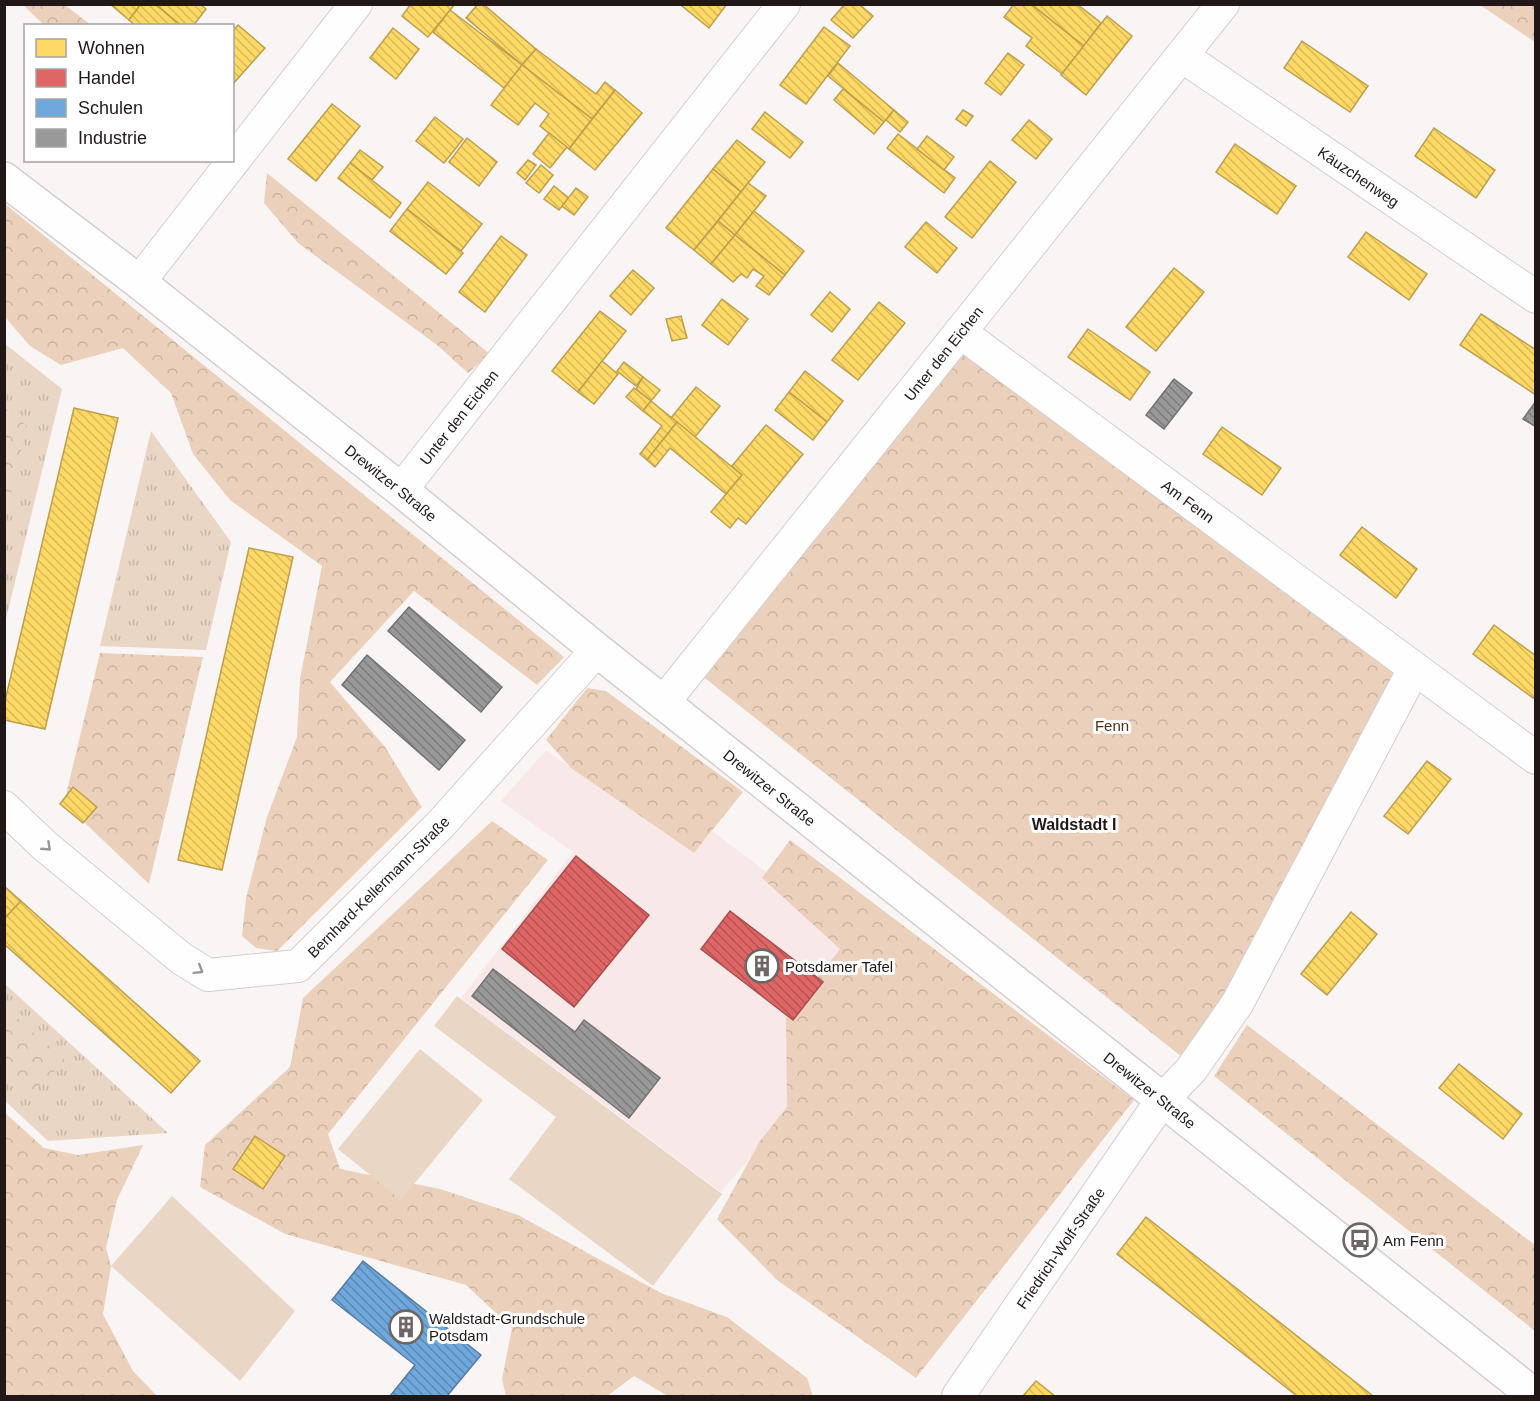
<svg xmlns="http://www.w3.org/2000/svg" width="1540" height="1401" viewBox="0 0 1540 1401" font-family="Helvetica,sans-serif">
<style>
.built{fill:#f8e8e8}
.grass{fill:url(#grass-tufts)}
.forest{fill:url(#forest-crowns)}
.park{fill:url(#park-crowns)}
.garden{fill:#e9d6c5}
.homes{fill:url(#homes-back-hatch);stroke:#bd9f4e;stroke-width:1.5}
.shops{fill:url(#shops-back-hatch);stroke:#a74e4e;stroke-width:1.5}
.schools{fill:url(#schools-back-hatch);stroke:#587ca1;stroke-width:1.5}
.industry{fill:url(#industry-back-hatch);stroke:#757272;stroke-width:1.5}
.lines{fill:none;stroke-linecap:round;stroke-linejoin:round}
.street-casing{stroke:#d6cdcd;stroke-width:34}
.secondary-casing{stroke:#d6cdcd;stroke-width:36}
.street{stroke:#fefefe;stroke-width:32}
.secondary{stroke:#fefefe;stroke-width:33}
.oneway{stroke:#9b9696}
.labels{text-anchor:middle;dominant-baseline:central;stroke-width:6;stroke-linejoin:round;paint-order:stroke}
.street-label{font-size:15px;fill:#221717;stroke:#fff}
.park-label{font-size:15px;fill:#4c3010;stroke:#fff}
.poi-label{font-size:15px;fill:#221717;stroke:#fff;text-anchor:start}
.neighbourhood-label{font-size:16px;font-weight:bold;fill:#221717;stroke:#fff}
</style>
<defs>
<pattern id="grass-tufts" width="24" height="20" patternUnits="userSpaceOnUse" patternTransform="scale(1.5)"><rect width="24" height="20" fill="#e9d6c5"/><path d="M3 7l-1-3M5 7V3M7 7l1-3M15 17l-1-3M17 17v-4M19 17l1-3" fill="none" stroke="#c8b7a8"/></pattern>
<pattern id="forest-crowns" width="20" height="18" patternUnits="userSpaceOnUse" patternTransform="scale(1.5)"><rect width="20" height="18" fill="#ebd1bb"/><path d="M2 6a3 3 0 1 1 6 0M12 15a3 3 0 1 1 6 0" fill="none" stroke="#c9b3a0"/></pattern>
<pattern id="park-crowns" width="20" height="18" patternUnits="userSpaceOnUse" patternTransform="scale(1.5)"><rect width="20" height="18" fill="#e9d6c5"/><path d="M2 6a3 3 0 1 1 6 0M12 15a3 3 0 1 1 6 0" fill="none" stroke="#c8b7a8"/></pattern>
<pattern id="homes-back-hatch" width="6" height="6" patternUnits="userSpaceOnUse" patternTransform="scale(1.5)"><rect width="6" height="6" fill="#ffd966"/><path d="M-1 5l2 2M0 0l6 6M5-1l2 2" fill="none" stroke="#daba58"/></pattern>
<pattern id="shops-back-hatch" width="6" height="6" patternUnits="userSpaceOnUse" patternTransform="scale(1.5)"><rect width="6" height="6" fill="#e06666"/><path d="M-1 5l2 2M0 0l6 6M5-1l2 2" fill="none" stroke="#b55353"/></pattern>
<pattern id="schools-back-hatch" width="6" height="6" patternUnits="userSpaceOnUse" patternTransform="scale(1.5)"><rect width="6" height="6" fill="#6fa8dc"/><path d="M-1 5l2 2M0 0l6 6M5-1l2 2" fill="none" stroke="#5b88b1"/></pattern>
<pattern id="industry-back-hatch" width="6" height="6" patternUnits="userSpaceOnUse" patternTransform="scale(1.5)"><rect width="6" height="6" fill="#999"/><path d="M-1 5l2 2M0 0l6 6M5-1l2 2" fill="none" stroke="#7c7c7c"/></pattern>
</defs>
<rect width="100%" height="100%" fill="#faf5f5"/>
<path class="built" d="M546,750L694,853L712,831L856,939L833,1059L721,1192L461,998L573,852L501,801Z"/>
<g class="grass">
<path d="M4,343L62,389L5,623H4Z"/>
<path d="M151,431L231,542L206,650L100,646Z"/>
<path d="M4,983L168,1133L48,1141L5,1101Z"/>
</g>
<g class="forest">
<path d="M23,5H65L91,25H44Z"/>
<path d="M1480,5H1535V42Z"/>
<path d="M267,173L490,354L468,373L437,345L298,243L264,203Z"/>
<path d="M5,204L564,657L537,685L414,591L330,682L385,747L422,807L277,951L256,948L242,936L246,898L267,817L297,737L300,679L322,566L230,500L193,454L171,393L123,348L61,365L30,346L5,317Z"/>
<path d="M962,346L1402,670L1187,1061L701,675Z"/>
<path d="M100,653L203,657L149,884L64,803Z"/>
<path d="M587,688L606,691L743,792L694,853L571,768L546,740Z"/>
<path d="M492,821L548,860L328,1134L340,1169L440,1189L518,1215L661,1293L727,1317L807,1378L813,1396H668L634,1376L607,1396H506L502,1379L512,1328L466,1285L285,1234L200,1187L205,1145L290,1067L303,998Z"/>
<path d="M790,840L1134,1100L916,1378L777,1280L717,1219L760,1141L787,1107L786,1018L840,949L762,878Z"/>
<path d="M1247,1025L1535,1245V1331L1214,1076Z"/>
<path d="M4,1112L44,1148L78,1155L143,1145L117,1200L106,1248L111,1266L103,1314L133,1371L157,1396H5Z"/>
</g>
<g class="park">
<path d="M5,408L27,426L5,521Z"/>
<path d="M9,1011L66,1061L27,1097L5,1075V1016Z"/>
</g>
<g class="garden">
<path d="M457,996L722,1194L653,1286L509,1179L556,1117L434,1026Z"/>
<path d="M420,1049L483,1100L401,1200L338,1149Z"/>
<path d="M172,1196L295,1311L240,1381L111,1266Z"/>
</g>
<g class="homes">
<path d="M110,4H141L129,20Z"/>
<path d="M141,4H155L182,26H136L129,20Z"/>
<path d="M155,4H200L206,9L193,26H182Z"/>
<path d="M411,4H455L428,37L402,16Z"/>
<path d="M478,4H483L536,49L522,65L466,18Z"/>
<path d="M683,4H727L709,28L682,6Z"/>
<path d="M845,4H859L873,16L853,38L831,20Z"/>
<path d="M1014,4H1031L1084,46L1062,74L1026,46L1032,38L1004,17Z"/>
<path d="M1031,4H1077L1101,23L1084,46Z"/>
<path d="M450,10L522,65L504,88L433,32Z"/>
<path d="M1107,16L1132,36L1086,95L1061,75Z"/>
<path d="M238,25L265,48L232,85V32Z"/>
<path d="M824,27L850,46L806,104L780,85Z"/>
<path d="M393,28L419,49L396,79L370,58Z"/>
<path d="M1302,41L1368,86L1350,112L1284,68Z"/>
<path d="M536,49L596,94L605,82L615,90L592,119L522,65Z"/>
<path d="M1008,53L1024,65L1001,95L985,83Z"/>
<path d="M838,63L894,110L884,122L828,76Z"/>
<path d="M522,65L592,119L569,149L540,126L549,114L535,103L518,125L491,105Z"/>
<path d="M843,89L884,122L874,134L834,100Z"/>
<path d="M615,90L642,113L595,170L569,149Z"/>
<path d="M332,104L360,126L316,181L288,159Z"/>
<path d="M894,110L908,122L900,132L886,120Z"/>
<path d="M963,110L973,116L966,126L956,119Z"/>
<path d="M765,112L803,142L790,158L752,129Z"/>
<path d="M435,117L463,139L444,163L416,141Z"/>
<path d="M1029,120L1052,139L1036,159L1012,140Z"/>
<path d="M1434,128L1495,170L1476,198L1415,156Z"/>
<path d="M549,133L567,147L550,168L533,154Z"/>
<path d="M898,134L955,178L944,193L887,148Z"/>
<path d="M927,136L954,157L944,170L917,149Z"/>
<path d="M467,138L497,162L479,186L449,162Z"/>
<path d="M737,140L765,162L741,192L713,169Z"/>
<path d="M1235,144L1296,186L1277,214L1216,172Z"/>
<path d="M360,150L383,167L372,180L350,163Z"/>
<path d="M528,160L536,165L525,180L517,173Z"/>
<path d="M990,161L1016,182L972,238L945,217Z"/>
<path d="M350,163L401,203L390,218L338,178Z"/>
<path d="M541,165L553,175L539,193L526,183Z"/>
<path d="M713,169L741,192L694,250L666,228Z"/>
<path d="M428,182L482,224L461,251L407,209Z"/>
<path d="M748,183L766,196L735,235L718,221Z"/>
<path d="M554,186L569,198L559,210L544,199Z"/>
<path d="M576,188L588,197L574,215L562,206Z"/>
<path d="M407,209L463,253L446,274L390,231Z"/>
<path d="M754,211L804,251L785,275L735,235Z"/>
<path d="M718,221L735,235L711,264L694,250Z"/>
<path d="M926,222L957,248L937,273L905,247Z"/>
<path d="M1366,232L1427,274L1409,300L1348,257Z"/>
<path d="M735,235L785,275L769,295L756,286L764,276L753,269L747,278L741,274L733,282L711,264Z"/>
<path d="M501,236L527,255L485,312L459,292Z"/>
<path d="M1174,268L1204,292L1156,351L1126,327Z"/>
<path d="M633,270L654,288L631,315L610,296Z"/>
<path d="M830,292L850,309L832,332L811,315Z"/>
<path d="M722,299L748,319L728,345L702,325Z"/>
<path d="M879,302L905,323L858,380L832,360Z"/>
<path d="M600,311L626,331L578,392L552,371Z"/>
<path d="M1481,314L1536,350V395L1460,345Z"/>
<path d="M681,316L687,338L672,341L666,319Z"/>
<path d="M1088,329L1150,372L1130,400L1068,357Z"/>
<path d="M602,361L618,374L594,404L578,392Z"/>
<path d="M624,362L643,377L636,386L617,371Z"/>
<path d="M805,371L843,401L827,422L789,392Z"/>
<path d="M643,377L660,390L651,401L636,389Z"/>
<path d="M696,387L720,406L695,437L671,418Z"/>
<path d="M634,388L651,401L643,411L626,397Z"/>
<path d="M789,392L827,422L813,440L775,410Z"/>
<path d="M651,401L677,422L647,460L640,454L662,426L643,411Z"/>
<path d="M74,408L118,418L45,729L4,720V705Z"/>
<path d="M677,422L742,475L726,494L670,448L655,467L647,460Z"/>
<path d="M766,425L803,454L746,524L738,518L730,528L711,512L742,475L732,466Z"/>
<path d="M1222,427L1281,468L1262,495L1203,454Z"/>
<path d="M1362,527L1417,569L1396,598L1340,555Z"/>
<path d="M249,548L293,557L222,870L178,860Z"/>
<path d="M1494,625L1536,656V694L1533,698L1473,654Z"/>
<path d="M1427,761L1451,779L1408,834L1384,816Z"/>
<path d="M73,787L97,807L83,823L60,804Z"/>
<path d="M4,886L21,901L4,919Z"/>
<path d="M21,901L200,1061L171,1093L4,944V919Z"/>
<path d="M1351,912L1377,934L1327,995L1301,974Z"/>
<path d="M1459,1064L1522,1114L1503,1139L1439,1088Z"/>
<path d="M255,1136L285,1156L263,1189L233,1169Z"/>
<path d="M1146,1217L1373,1396H1297L1117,1254Z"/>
<path d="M1036,1381L1055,1396H1023Z"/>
</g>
<g class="shops">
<path d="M576,856L649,915L574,1007L502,949Z"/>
<path d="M730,911L823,982L793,1020L701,949Z"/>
</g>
<path class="schools" d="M363,1261L481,1355L447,1396H390L415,1365L332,1300Z"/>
<g class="industry">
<path d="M1174,379L1192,393L1164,429L1146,415Z"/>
<path d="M1536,401V427L1523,419Z"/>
<path d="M409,607L502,687L481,712L388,631Z"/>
<path d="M367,655L465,740L439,770L342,685Z"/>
<path d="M493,969L575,1032L584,1020L660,1078L629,1118L472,996Z"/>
</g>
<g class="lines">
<defs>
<g id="street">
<path id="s1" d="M1182,56L1536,297"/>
<path d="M139,282L356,4"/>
<path id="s2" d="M960,332L1536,758"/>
<path id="s3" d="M401,490L784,4"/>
<path id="s4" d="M663,703L1223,4"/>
<path id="s5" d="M4,807L45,846L182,959L208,975L298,966L440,825L597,650"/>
<path id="s6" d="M958,1396L1162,1100L1191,1070L1237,1004L1414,669"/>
</g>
<g id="secondary">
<path id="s7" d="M4,179L139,282L401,490L597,650L1535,1396"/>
</g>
</defs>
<use href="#street" class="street-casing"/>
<use href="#secondary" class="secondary-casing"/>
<use href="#street" class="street"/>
<use href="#secondary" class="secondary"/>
</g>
<defs><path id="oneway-chevron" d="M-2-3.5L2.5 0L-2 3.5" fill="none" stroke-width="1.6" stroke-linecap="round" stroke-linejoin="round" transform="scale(1.5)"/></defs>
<g class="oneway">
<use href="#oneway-chevron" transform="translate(47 847) rotate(43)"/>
<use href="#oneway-chevron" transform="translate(199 970) rotate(32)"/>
</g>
<defs>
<symbol id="building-ring" viewBox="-11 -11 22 22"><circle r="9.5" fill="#fff" stroke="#6e6565" stroke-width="1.5"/><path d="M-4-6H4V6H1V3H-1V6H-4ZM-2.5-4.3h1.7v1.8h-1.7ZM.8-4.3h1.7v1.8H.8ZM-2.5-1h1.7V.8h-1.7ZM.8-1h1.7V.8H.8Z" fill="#6e6565"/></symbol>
<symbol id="bus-ring" viewBox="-11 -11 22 22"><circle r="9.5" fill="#fff" stroke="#6e6565" stroke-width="1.5"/><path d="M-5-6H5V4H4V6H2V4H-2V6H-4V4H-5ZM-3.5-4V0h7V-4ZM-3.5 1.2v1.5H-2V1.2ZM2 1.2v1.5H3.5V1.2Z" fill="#6e6565"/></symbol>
</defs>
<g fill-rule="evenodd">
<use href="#building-ring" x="743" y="947" width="38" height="38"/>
<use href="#bus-ring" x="1341" y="1221" width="38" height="38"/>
<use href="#building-ring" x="387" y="1308" width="38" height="38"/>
</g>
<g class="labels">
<g class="street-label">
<text stroke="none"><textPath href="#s1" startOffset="214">Käuzchenweg</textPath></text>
<text stroke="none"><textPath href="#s4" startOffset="448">Unter den Eichen</textPath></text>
<text stroke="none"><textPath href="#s3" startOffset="93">Unter den Eichen</textPath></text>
<text stroke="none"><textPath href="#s7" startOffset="492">Drewitzer Straße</textPath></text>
<text stroke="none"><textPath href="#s2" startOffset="284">Am Fenn</textPath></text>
<text stroke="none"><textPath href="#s7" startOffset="978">Drewitzer Straße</textPath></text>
<text stroke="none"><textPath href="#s5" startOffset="468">Bernhard-Kellermann-Straße</textPath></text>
<text stroke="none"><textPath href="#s7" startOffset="1464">Drewitzer Straße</textPath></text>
<text stroke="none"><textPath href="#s6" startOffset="180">Friedrich-Wolf-Straße</textPath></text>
</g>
<g class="park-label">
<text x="1112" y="725">Fenn</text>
</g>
<g class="poi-label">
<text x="785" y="966">Potsdamer Tafel</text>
<text x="1383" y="1240">Am Fenn</text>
<text x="429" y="1318">Waldstadt-Grundschule<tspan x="429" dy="17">Potsdam</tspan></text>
</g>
<g class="neighbourhood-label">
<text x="1074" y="824">Waldstadt I</text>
</g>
</g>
<rect width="1540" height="1401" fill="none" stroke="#221717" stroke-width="12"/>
<rect x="24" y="24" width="210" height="138" fill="#ffffff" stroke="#a7a2a2" stroke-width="1.5"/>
<rect x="36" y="39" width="30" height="18" fill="#ffd966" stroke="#a7a2a2" stroke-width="1.5"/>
<text x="78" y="54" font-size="18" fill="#221717">Wohnen</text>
<rect x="36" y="69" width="30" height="18" fill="#e06666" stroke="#a7a2a2" stroke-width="1.5"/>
<text x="78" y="84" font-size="18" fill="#221717">Handel</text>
<rect x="36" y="99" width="30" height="18" fill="#6fa8dc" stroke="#a7a2a2" stroke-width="1.5"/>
<text x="78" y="114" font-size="18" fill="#221717">Schulen</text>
<rect x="36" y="129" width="30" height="18" fill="#999999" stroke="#a7a2a2" stroke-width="1.5"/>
<text x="78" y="144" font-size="18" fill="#221717">Industrie</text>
</svg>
